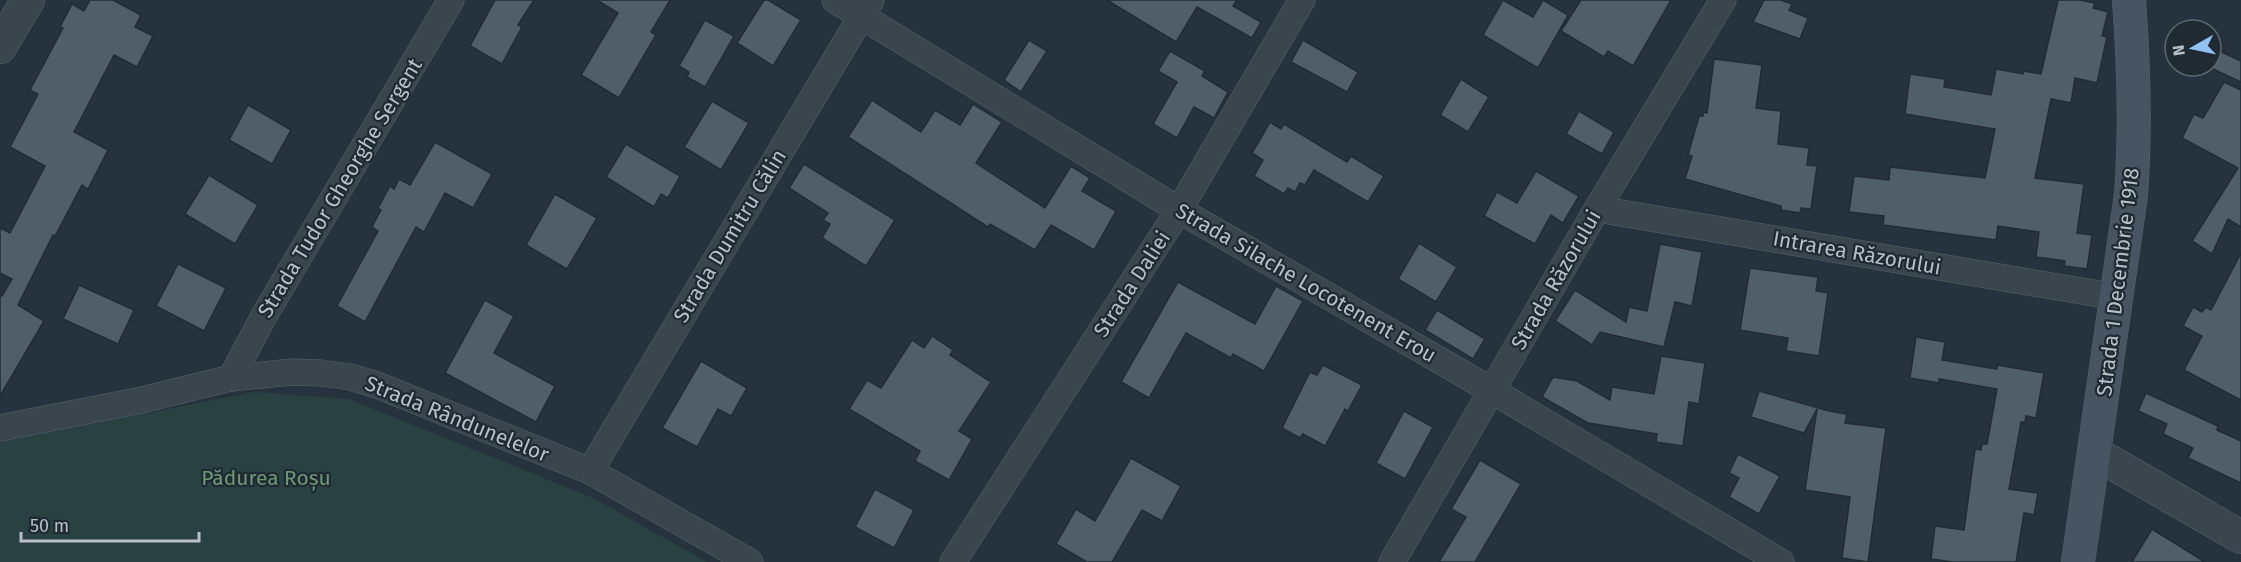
<svg xmlns="http://www.w3.org/2000/svg" width="2241" height="562" viewBox="0 0 2241 562" font-family="'Fira Sans',sans-serif">
<style>
.green{fill:#294140}
.building{fill:#505e69;stroke:#212c35;stroke-width:1.5}
.lines{fill:none;stroke-linecap:round;stroke-linejoin:round}
.minor-casing{stroke:#58636c;stroke-width:27}
.tertiary-casing{stroke:#58636c;stroke-width:34}
.secondary-casing{stroke:#58636c;stroke-width:34}
.minor{stroke:#3a454e;stroke-width:26}
.tertiary{stroke:#3a454e;stroke-width:33}
.secondary{stroke:#485461;stroke-width:33}
.labels{text-anchor:middle;dominant-baseline:central;stroke-width:4.5;stroke-linejoin:round;paint-order:stroke}
.street-label{font-size:21px;fill:#b7c0c9;stroke:#1f2a33}
.park-label{font-size:21px;fill:#6f9974;stroke:#1f2a33}
</style>
<rect width="100%" height="100%" fill="#26333e"/>
<path class="green" d="M254,392L349,399L593,498L707,562H0V442Z"/>
<g class="building">
<path d="M90,0H113L141,15L135,27L153,36L137,67L114,55L74,132L108,150L88,189L82,185L55,236L53,235L18,305L44,321L0,396V295L2,296L12,279L0,273V228L10,233L45,166L10,147L38,94L30,90L63,28L60,27L72,4L84,11Z"/>
<path d="M495,0H534L518,25L522,27L502,64L470,46Z"/>
<path d="M597,0H670L651,32L656,35L619,98L581,75L618,13Z"/>
<path d="M764,0H768L801,20L773,66L737,43Z"/>
<path d="M1107,0H1237L1233,6L1261,22L1252,38L1197,7L1176,42Z"/>
<path d="M1503,0L1533,17L1543,0L1568,15L1538,68L1483,35Z"/>
<path d="M1581,0H1671L1633,66L1608,51L1604,57L1561,31Z"/>
<path d="M1764,0H1781L1792,4L1789,10L1808,18L1800,39L1753,22Z"/>
<path d="M2058,0H2080L2095,3L2093,8L2108,12L2102,36L2107,37L2097,83L2075,78L2071,103L2051,99L2035,178L2084,184L2077,233L2092,235L2087,269L2064,266L2065,261L2036,257L2039,232L1998,226L1996,240L1883,225L1884,216L1849,212L1854,176L1889,180L1890,167L1985,178L1995,129L1905,114L1910,74L1945,79L1944,87L1991,95L1996,69L2023,74L2024,71L2041,74Z"/>
<path d="M705,20L734,36L705,87L687,77L689,72L679,66Z"/>
<path d="M1029,40L1047,51L1021,92L1004,80Z"/>
<path d="M1303,40L1358,72L1347,92L1291,62Z"/>
<path d="M2211,47L2241,61V82L2211,68Z"/>
<path d="M1170,51L1205,71L1202,76L1228,92L1214,118L1194,107L1177,138L1153,124L1177,82L1158,71Z"/>
<path d="M1714,59L1762,65L1756,108L1781,111L1778,144L1809,148L1807,165L1817,166L1811,209L1801,208L1800,213L1781,210V206L1685,179L1692,156L1688,155L1699,116H1703V112L1707,113Z"/>
<path d="M1461,79L1489,97L1468,132L1440,115Z"/>
<path d="M2224,82L2241,90V227L2228,219L2212,254L2192,241L2238,168L2182,138L2194,114L2203,118Z"/>
<path d="M872,100L921,132L935,110L960,125L973,104L1002,122L976,163L1045,208L1071,166L1090,178L1082,191L1116,211L1094,250L1051,225L1035,250L990,224L988,227L848,137Z"/>
<path d="M712,101L749,123L721,170L684,147Z"/>
<path d="M248,105L291,130L272,164L229,140Z"/>
<path d="M1579,111L1614,132L1602,154L1566,134Z"/>
<path d="M1270,122L1281,129L1284,124L1347,162L1351,156L1384,176L1368,202L1314,170L1305,185L1300,183L1295,192L1288,188L1284,194L1254,176L1263,160L1252,153Z"/>
<path d="M435,142L492,174L473,208L445,193L424,232L416,227L365,322L337,306L378,231L372,227L381,210L378,208L390,186L394,189L399,179L410,185Z"/>
<path d="M626,144L680,176L668,198L661,194L654,207L606,177Z"/>
<path d="M804,164L895,220L866,266L822,238L830,224L823,220L828,213L789,188Z"/>
<path d="M1536,171L1579,196L1563,223L1551,215L1535,244L1484,216L1497,192L1517,203Z"/>
<path d="M209,175L258,205L235,244L185,214Z"/>
<path d="M555,194L597,218L567,269L526,245Z"/>
<path d="M1419,243L1457,267L1436,302L1398,279Z"/>
<path d="M1660,244L1702,252L1692,306L1675,302L1664,347L1600,332L1592,345L1555,321L1575,290L1626,322L1629,307L1647,311Z"/>
<path d="M2241,253V400L2184,370L2202,336L2183,326L2193,307L2202,312L2206,307L2211,310Z"/>
<path d="M178,264L226,288L204,331L156,306Z"/>
<path d="M1750,268L1818,277L1816,291L1828,293L1819,356L1786,351L1788,338L1740,330Z"/>
<path d="M1178,282L1255,324L1276,286L1303,301L1264,371L1233,354L1231,358L1186,333L1149,398L1121,382Z"/>
<path d="M79,285L134,310L118,344L63,319Z"/>
<path d="M485,300L514,316L494,353L555,386L536,422L445,373Z"/>
<path d="M1437,310L1485,339L1473,359L1425,330Z"/>
<path d="M932,336L953,350L950,355L991,382L959,431L972,439L949,480L915,461L920,451L849,409L867,380L881,388L912,340L924,348Z"/>
<path d="M1916,337L1945,342L1942,360L1997,369V365L2044,373L2036,418L2026,416L2025,422H2021L2009,489L2038,493L2034,515L2024,513L2016,562H1953L1931,559L1935,526L1964,530L1975,449L1981,450L1982,444H1987L1997,389L1939,379V383L1910,378Z"/>
<path d="M1661,356L1705,363L1699,404L1689,402L1683,446L1656,442L1657,434L1588,423L1542,397L1553,377L1577,381L1610,400L1612,387L1654,394Z"/>
<path d="M701,361L747,388L731,416L718,409L697,447L662,428Z"/>
<path d="M1323,365L1362,385L1348,411L1345,409L1325,446L1303,434L1300,438L1282,428L1310,372L1317,375Z"/>
<path d="M1759,391L1829,411L1847,414L1845,423L1886,428L1868,562L1842,558L1850,497L1805,490L1817,409L1804,433L1751,417Z"/>
<path d="M2146,393L2218,426L2217,430L2241,441V483L2188,458L2193,448L2163,434L2167,424L2138,411Z"/>
<path d="M1404,411L1433,427L1405,479L1376,463Z"/>
<path d="M1738,454L1780,476L1759,514L1729,497L1739,478L1729,473Z"/>
<path d="M1131,458L1181,486L1162,521L1142,510L1112,562H1087L1056,544L1076,509L1095,521Z"/>
<path d="M1480,460L1521,484L1475,562H1439L1466,517L1451,509Z"/>
<path d="M875,489L914,510L894,548L855,527Z"/>
<path d="M2152,529L2205,562H2132Z"/>
</g>
<g class="lines">
<defs>
<g id="minor">
<path d="M835,0L1179,210L1491,390L1781,562"/>
<path d="M1597,209L2117,297"/>
<path d="M231,378L265,314L451,0"/>
<path d="M0,428L142,400L231,378L292,372L321,373L350,377L377,385L590,471L750,562"/>
<path d="M590,471L871,0"/>
<path d="M953,562L1179,210L1302,0"/>
<path d="M1392,562L1597,209L1723,0"/>
</g>
<g id="tertiary">
<path d="M0,47L28,0"/>
<path d="M2095,453L2241,537"/>
</g>
<path id="secondary" d="M2078,562L2131,195C2136,128 2134,67 2129,0"/>
</defs>
<use href="#minor" class="minor-casing"/>
<use href="#tertiary" class="tertiary-casing"/>
<use href="#secondary" class="secondary-casing"/>
<use href="#minor" class="minor"/>
<use href="#tertiary" class="tertiary"/>
<use href="#secondary" class="secondary"/>
</g>
<g class="labels">
<g class="street-label">
<text transform="translate(340 188) rotate(-59)">Strada Tudor Gheorghe Sergent</text>
<text transform="translate(730 236) rotate(-59)">Strada Dumitru Călin</text>
<text transform="translate(1857 253) rotate(10)">Intrarea Răzorului</text>
<text transform="translate(1556 280) rotate(-60)">Strada Răzorului</text>
<text transform="translate(2118 282) rotate(-83)">Strada 1 Decembrie 1918</text>
<text transform="translate(1306 283) rotate(30)">Strada Silache Locotenent Erou</text>
<text transform="translate(1132 284) rotate(-57)">Strada Daliei</text>
<text transform="translate(457 419) rotate(22)">Strada Rândunelelor</text>
</g>
<g class="park-label">
<text x="266" y="478">Pădurea Roșu</text>
</g>
</g>
<g transform="translate(2193 48) rotate(261)"><circle r="28" fill="#1f2a33" stroke="#5c666f" stroke-width="1.5"/>
<path d="M0-4.5L10 22L0 15L-10 22Z" fill="#92c2f3"/>
<text y="-9" font-size="16" font-weight="bold" text-anchor="middle" fill="#b7c0c9">N</text>
</g>
<path d="M21 532v9h178v-9" fill="none" stroke="#b7c0c9" stroke-width="3"/>
<text x="30" y="532" font-size="18" fill="#b7c0c9" stroke="#1f2a33" stroke-width="4.5" paint-order="stroke">50 m</text>
</svg>
